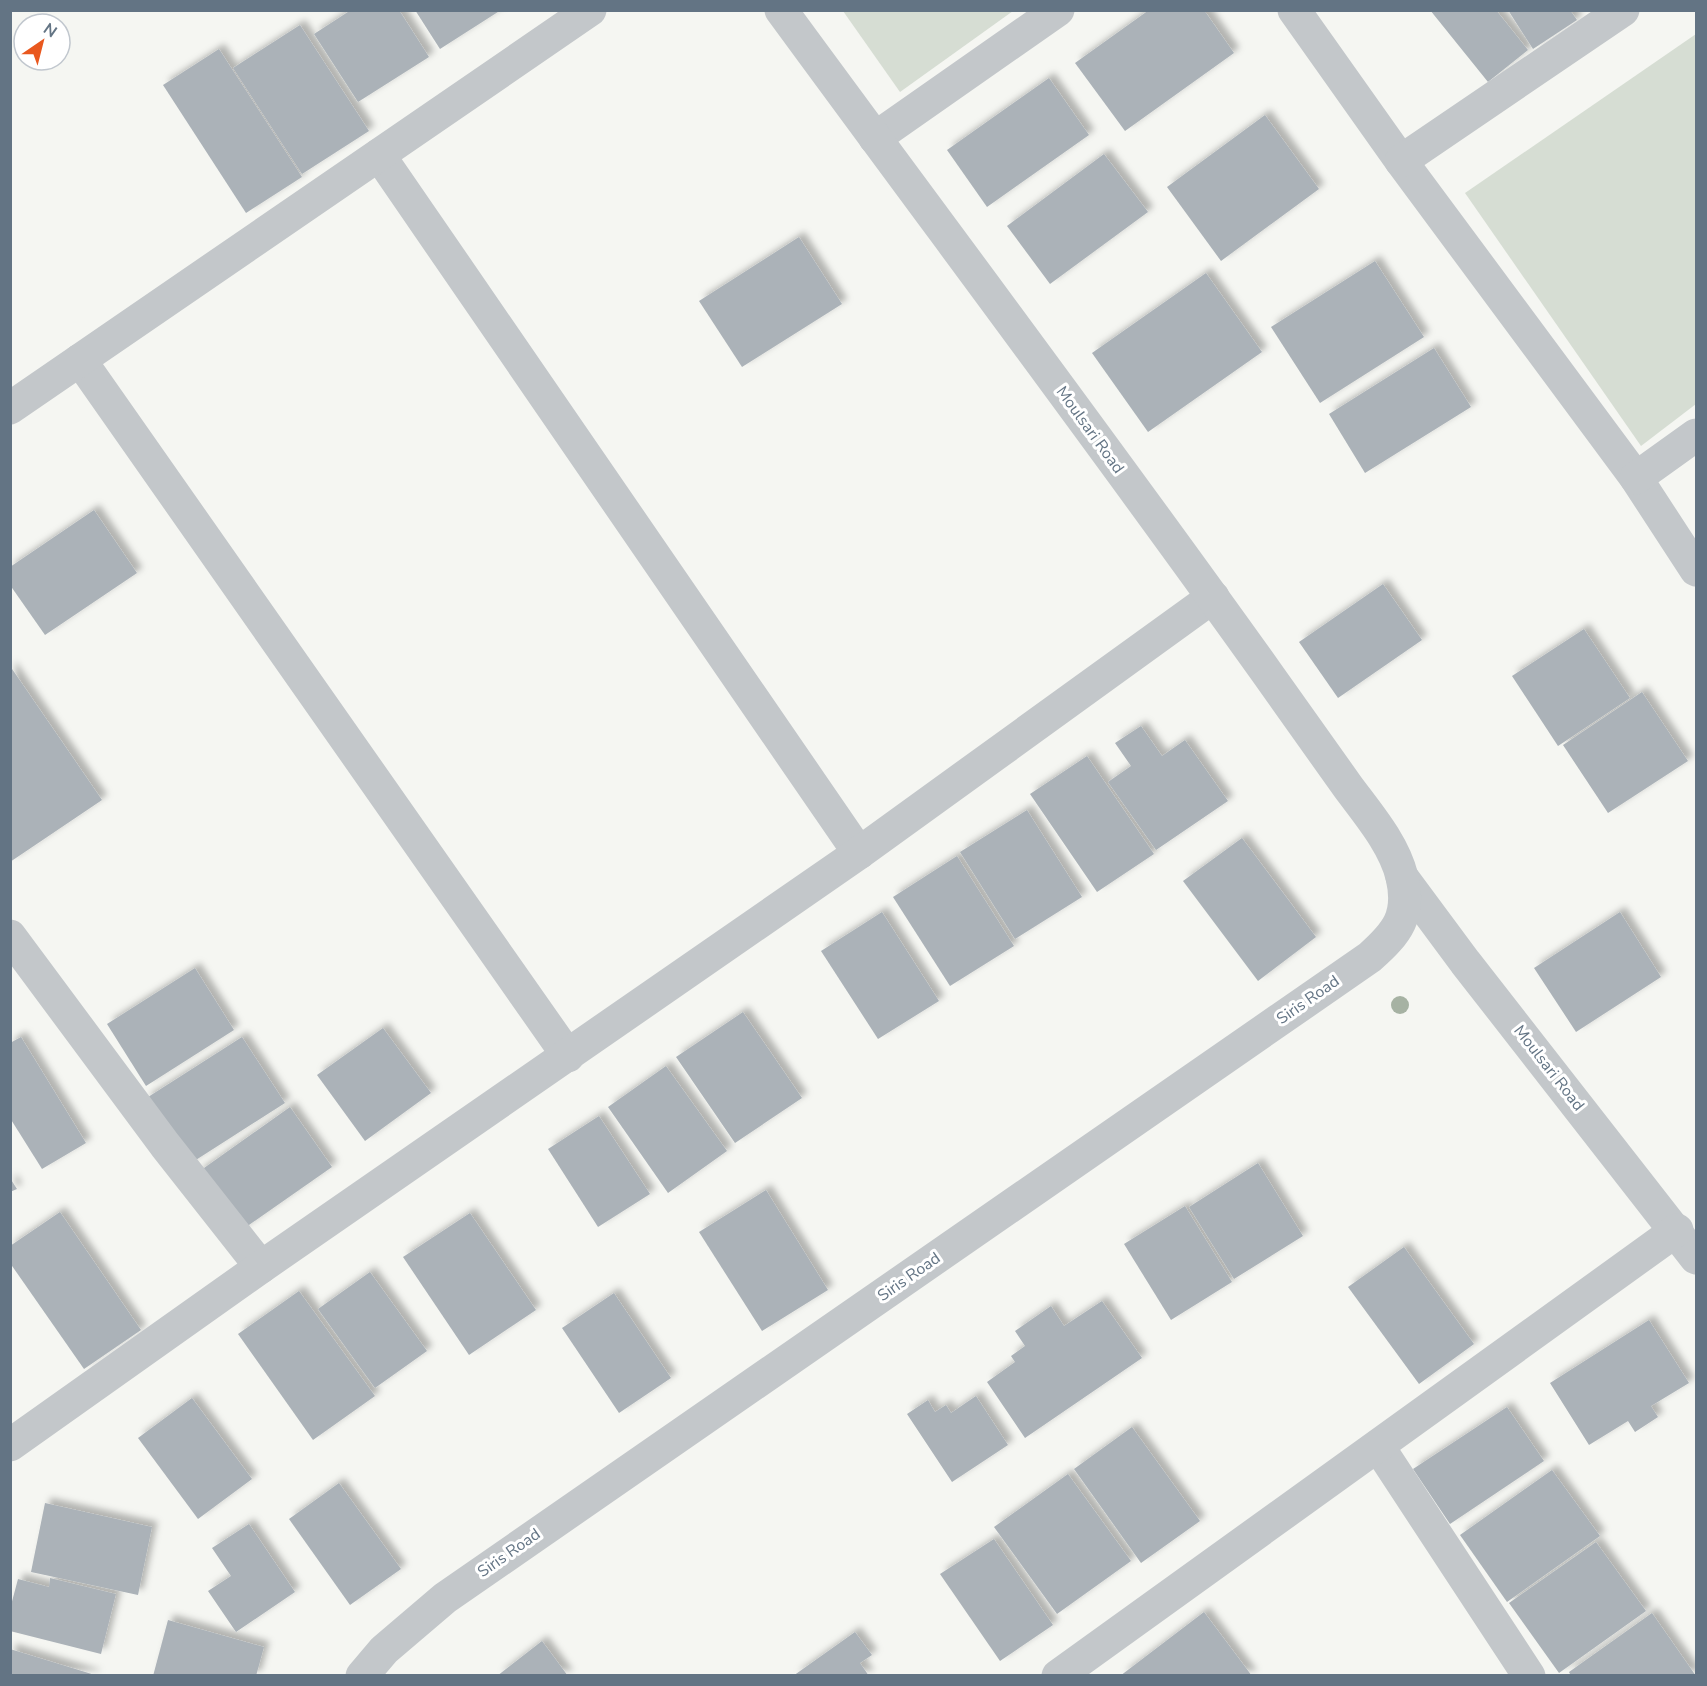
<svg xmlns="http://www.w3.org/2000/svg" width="1707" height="1686" viewBox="0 0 1707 1686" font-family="'Nunito Sans',sans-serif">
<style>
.green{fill:#d6ddd3}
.building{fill:#abb2b8;filter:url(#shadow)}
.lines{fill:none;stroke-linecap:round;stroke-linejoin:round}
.minor{stroke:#c3c7ca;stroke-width:33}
.tree{fill:#a6b2a3}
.labels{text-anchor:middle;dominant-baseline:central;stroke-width:6;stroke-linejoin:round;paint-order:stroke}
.street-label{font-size:16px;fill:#637484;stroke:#fff}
</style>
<defs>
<filter id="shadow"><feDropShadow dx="5.5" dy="-5.5" stdDeviation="3" flood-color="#0004"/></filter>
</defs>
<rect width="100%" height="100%" fill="#f5f6f2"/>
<g class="green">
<path d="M843,11H1013L900,92Z"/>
<path d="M1696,34V404L1641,446L1465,193Z"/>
</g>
<g class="building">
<path d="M351,10H399L429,57L358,102L314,34Z"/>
<path d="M415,10H501L440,49Z"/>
<path d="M1149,10H1204L1234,53L1125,131L1075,63Z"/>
<path d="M1430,10H1496L1528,50L1488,82Z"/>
<path d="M1508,10H1570L1577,20L1533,49Z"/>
<path d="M300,25L369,131L302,174L233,68Z"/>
<path d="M219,49L302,177L246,213L163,85Z"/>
<path d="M1049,78L1089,135L987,207L947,150Z"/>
<path d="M1265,115L1319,189L1221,261L1167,187Z"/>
<path d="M1104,154L1148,212L1050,284L1007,226Z"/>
<path d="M799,237L842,304L742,367L699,301Z"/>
<path d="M1375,261L1424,337L1320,403L1271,327Z"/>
<path d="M1206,273L1262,352L1148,432L1092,353Z"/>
<path d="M1434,348L1471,407L1365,473L1329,414Z"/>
<path d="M94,510L137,573L45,635L10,585V567Z"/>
<path d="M1383,584L1422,640L1338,698L1299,642Z"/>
<path d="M1584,629L1630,698L1558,746L1512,676Z"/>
<path d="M10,666L102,800L10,862Z"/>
<path d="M1642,692L1688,761L1608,813L1563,745Z"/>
<path d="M1141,726L1162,756L1185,740L1228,801L1156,850L1108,782L1131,766L1115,743Z"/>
<path d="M1087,756L1154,854L1097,892L1030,794Z"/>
<path d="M1027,810L1082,897L1015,939L960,852Z"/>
<path d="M1242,838L1316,937L1258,981L1183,881Z"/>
<path d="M957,856L1014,946L950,986L893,897Z"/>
<path d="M882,912L939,1001L878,1039L821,951Z"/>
<path d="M1620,912L1661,977L1576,1032L1534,968Z"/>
<path d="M195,968L234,1030L146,1086L107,1024Z"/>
<path d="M743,1012L802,1098L735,1143L676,1057Z"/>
<path d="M383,1028L431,1093L365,1141L317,1075Z"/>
<path d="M21,1037L86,1143L42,1169L10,1118V1043Z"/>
<path d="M242,1037L285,1103L188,1165L145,1099Z"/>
<path d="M666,1066L727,1151L668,1193L608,1107Z"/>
<path d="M290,1107L332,1167L239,1232L197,1173Z"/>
<path d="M599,1116L650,1194L598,1227L548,1149Z"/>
<path d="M1258,1163L1303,1236L1234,1279L1189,1207Z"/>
<path d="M10,1178L17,1189L10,1192Z"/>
<path d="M766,1190L828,1290L762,1331L699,1232Z"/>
<path d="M1185,1206L1232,1282L1171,1320L1124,1244Z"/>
<path d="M60,1212L141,1330L84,1369L10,1263V1246Z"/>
<path d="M470,1213L536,1310L469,1355L403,1257Z"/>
<path d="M1404,1247L1474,1344L1419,1384L1348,1287Z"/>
<path d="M370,1272L427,1351L375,1388L318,1309Z"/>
<path d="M299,1291L375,1396L313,1440L238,1334Z"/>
<path d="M614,1293L671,1378L619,1413L562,1328Z"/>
<path d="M1102,1301L1142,1358L1025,1438L987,1382L1015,1362L1011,1356L1025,1346L1015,1331L1051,1306L1064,1326Z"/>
<path d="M1649,1320L1689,1383L1651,1406L1658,1417L1635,1432L1628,1421L1589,1445L1550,1383Z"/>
<path d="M976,1396L1008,1445L952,1482L907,1414L928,1400L935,1412L946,1405L951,1413Z"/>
<path d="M192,1398L252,1479L198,1519L138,1438Z"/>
<path d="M1507,1407L1544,1461L1450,1524L1413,1469Z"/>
<path d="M1132,1427L1200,1521L1141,1563L1074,1469Z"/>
<path d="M1552,1470L1600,1536L1507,1602L1460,1535Z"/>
<path d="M1068,1474L1131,1561L1057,1614L994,1527Z"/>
<path d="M339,1483L401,1569L350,1605L289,1519Z"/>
<path d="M45,1503L152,1527L138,1595L31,1572Z"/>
<path d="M249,1524L295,1592L236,1632L208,1591L231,1576L212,1548Z"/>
<path d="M994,1539L1053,1625L1000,1661L940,1574Z"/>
<path d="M1596,1542L1646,1611L1559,1673L1509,1603Z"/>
<path d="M50,1578L116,1594L101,1654L10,1631V1609L18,1579L49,1587Z"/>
<path d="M1204,1612L1252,1676H1120Z"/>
<path d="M1652,1613L1696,1676H1571L1569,1672Z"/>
<path d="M168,1620L264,1647L256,1676H153Z"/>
<path d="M855,1632L872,1655L860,1663L869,1676H793Z"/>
<path d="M542,1641L568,1676H497Z"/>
<path d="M10,1649L95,1675V1676H10Z"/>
</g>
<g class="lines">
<g class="minor">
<path d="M1294,10L1401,161L1636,478L1696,570"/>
<path d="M875,138L1058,10"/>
<path d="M379,155L859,853"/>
<path d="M1401,161L1623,10"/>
<path d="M80,360L568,1056"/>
<path d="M10,408L590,10"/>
<path d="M1636,478L1696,435"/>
<path d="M1402,877L1465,962L1696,1258"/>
<path d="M10,936L165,1145L261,1267"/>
<path d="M10,1445L261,1267L859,853L1213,597"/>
<path d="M1378,1446L1529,1676"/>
<path d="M362,1676L384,1650L445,1598L1370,957C1397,933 1411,916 1402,877C1394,844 1368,814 1348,787C1321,749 1294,711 1267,673C1108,450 943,231 781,10"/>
<path d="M1058,1676L1677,1230"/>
</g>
</g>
<circle class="tree" cx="1400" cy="1005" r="9"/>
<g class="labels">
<g class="street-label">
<text transform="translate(1090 430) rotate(54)">Moulsari Road</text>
<text transform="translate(1308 1000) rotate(-35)">Siris Road</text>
<text transform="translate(1549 1068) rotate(52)">Moulsari Road</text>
<text transform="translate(909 1277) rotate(-35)">Siris Road</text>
<text transform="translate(509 1553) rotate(-35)">Siris Road</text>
</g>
</g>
<rect width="1707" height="1686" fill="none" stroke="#637484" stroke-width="24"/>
<g transform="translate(42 42) rotate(35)"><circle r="28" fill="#ffffff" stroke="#c1c7ce" stroke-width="1.5"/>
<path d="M0-4.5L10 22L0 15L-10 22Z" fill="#e9581e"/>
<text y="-9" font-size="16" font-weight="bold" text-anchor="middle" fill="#637484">N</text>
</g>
</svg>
